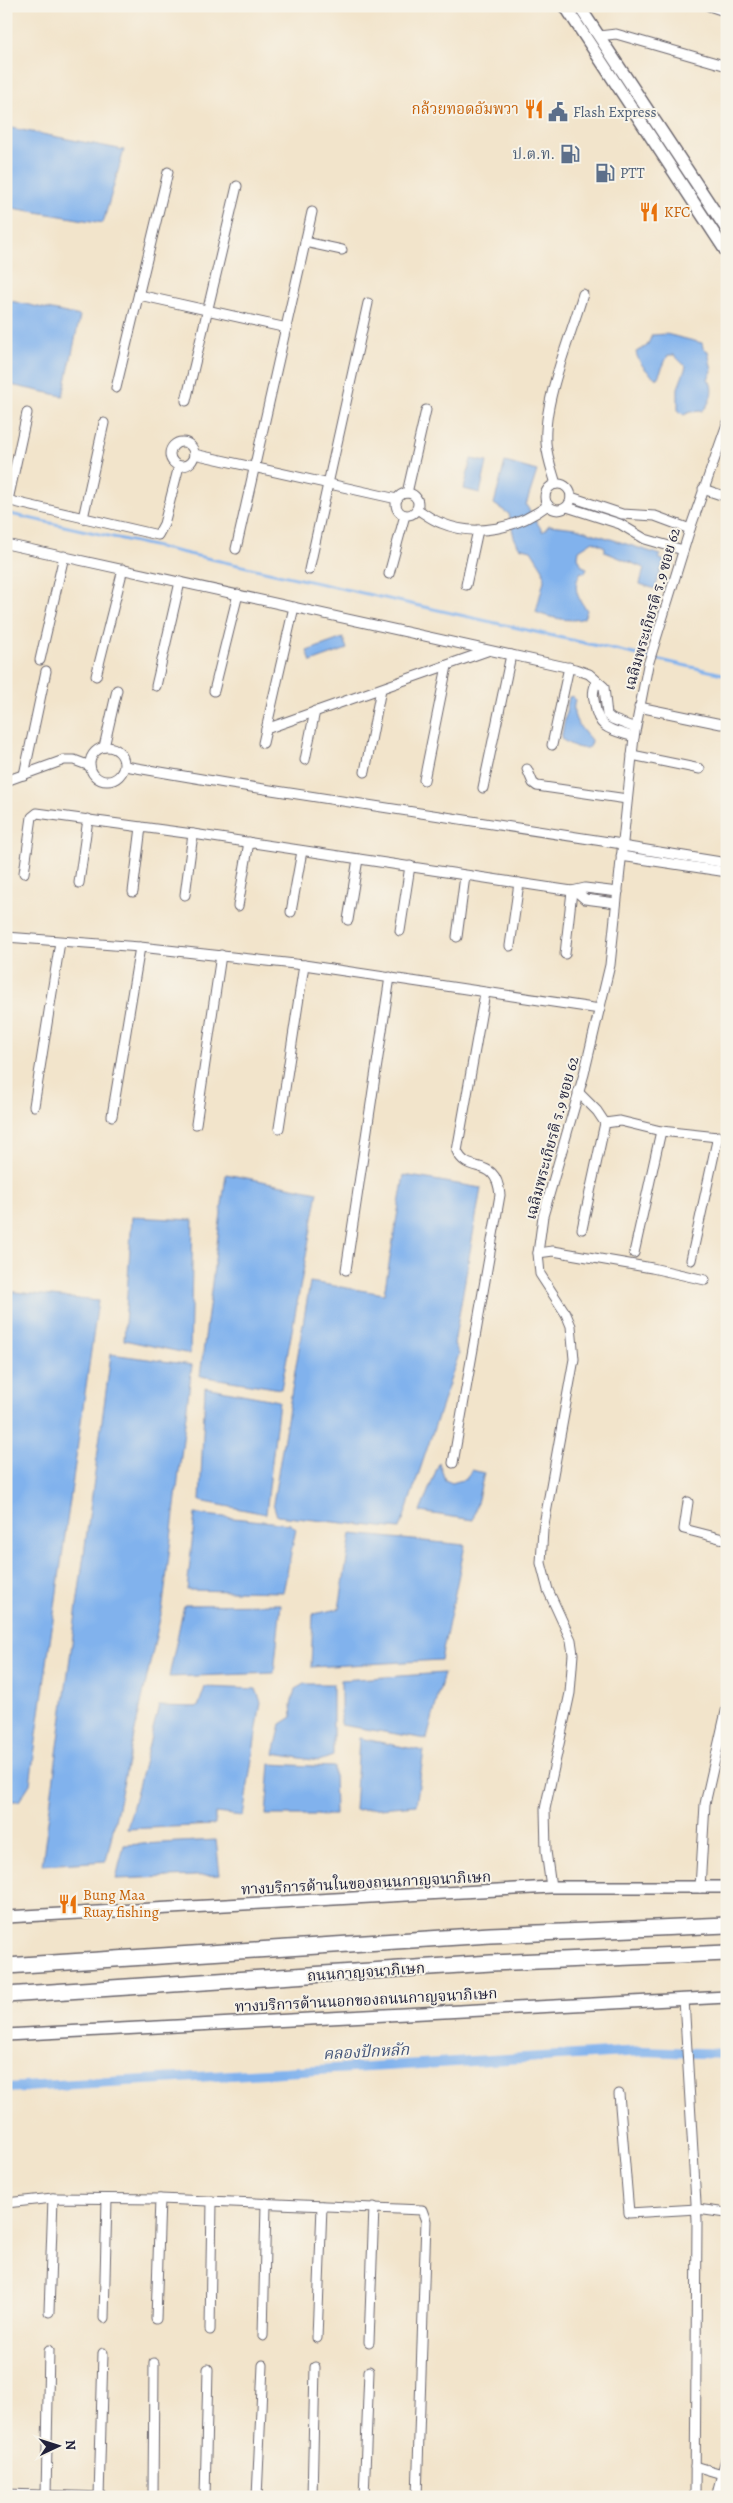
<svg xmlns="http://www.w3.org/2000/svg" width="733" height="2503" viewBox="0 0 733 2503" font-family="Alegreya,'Noto Serif Thai',serif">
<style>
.water{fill:#81b2ed;stroke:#526a94}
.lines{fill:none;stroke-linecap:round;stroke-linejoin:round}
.stream{stroke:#81b2ed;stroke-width:3}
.canal{stroke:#81b2ed;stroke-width:10}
.street-casing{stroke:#6b666d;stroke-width:11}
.secondary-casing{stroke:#6b666d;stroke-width:14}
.highway-casing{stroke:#6b666d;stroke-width:18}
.street{stroke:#fff;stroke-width:9}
.secondary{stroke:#fff;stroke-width:11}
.highway{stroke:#fff;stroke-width:15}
.labels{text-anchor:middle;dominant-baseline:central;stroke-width:4;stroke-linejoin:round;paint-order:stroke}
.food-label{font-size:15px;fill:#c56008;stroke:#f7f3e8;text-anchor:start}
.service-label{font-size:15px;fill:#4e5e75;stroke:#f7f3e8;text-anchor:start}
.street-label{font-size:15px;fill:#22223b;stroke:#f7f3e8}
.water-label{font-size:16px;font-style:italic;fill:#435479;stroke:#f7f3e8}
</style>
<rect width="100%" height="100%" fill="#f7f3e8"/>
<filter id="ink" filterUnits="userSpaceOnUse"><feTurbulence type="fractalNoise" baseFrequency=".02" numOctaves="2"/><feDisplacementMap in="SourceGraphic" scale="10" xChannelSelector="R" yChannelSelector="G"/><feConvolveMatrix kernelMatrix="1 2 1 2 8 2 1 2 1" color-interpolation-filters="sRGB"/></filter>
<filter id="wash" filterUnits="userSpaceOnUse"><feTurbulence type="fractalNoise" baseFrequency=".0096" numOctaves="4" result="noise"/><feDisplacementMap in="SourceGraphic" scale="20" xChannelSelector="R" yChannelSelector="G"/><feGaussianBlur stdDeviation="1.12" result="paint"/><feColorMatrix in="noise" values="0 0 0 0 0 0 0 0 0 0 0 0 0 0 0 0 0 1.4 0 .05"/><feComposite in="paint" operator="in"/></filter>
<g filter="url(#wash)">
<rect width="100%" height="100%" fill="#f2e4cb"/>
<g class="water">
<path d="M6,127L124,150L103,223L6,207Z"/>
<path d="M6,300L80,316L63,396L6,384Z"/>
<path d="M666,334L702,343L703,348L708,351L712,371L708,379C716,388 710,405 702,411L690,412L684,415L678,410V388L686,367L674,355H668L657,379C648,373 638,363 636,352L647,346L652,335Z"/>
<path d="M471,459L487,462L480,493L464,489Z"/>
<path d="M505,462L537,471L526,505L543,532L549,525L576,528L661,555L659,558L664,561L655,589L640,584L644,568L605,552V547L593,541L579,550L578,557L582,566L587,568L585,573L581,572C572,586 577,598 587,610L584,618C574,623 545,617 536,612L544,580L543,569L531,550L519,547L514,537L509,514L494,504Z"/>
<path d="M343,638L347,649L311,662L307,651Z"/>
<path d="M572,696L575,700C570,718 580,727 591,740L590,747C579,751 570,744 561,739L569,697Z"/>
<path d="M226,1174L318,1192L281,1389L200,1376Z"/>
<path d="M404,1175L481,1188L454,1344L459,1354L400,1529L277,1516L273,1503L310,1282L384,1294Z"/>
<path d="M132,1217L193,1220L190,1354L124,1340Z"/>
<path d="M6,1291L98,1301L30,1784L19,1801H6Z"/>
<path d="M111,1354L192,1365L163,1605L106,1861L42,1865Z"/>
<path d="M205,1387L279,1401L266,1514L200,1501Z"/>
<path d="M439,1463L445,1480L452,1483L466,1479L472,1470L484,1473L473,1520L420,1512Z"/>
<path d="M195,1514L290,1524L296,1529L283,1592L187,1590Z"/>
<path d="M351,1534L465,1545L441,1660L311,1667L313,1614L339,1609Z"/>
<path d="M281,1604L274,1673L169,1677L184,1605Z"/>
<path d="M444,1673L427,1739L341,1725V1680Z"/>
<path d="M304,1684H333V1756L319,1761L274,1754L281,1724L292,1717L291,1705L295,1689Z"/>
<path d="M205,1687L256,1689L261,1702L243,1816L215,1813V1825L127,1829L159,1706L198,1707Z"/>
<path d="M359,1738L424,1751L416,1805L355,1810Z"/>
<path d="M270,1764L334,1767L335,1815H266Z"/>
<path d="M216,1840L220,1875L116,1879L124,1845Z"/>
</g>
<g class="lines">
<path class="stream" d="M6,513L727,675"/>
<path class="canal" d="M6,2088L643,2051L727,2054"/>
</g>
</g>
<g filter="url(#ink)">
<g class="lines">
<defs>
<g id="street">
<path d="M709,6L727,12"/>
<path d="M599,36L616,34L727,66"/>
<path d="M305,242L342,250"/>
<path d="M139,295L287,328"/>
<path d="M116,388L168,172"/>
<path d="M186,401L237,186"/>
<circle cx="182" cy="454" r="12"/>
<path d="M194,454L397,499"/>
<path d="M556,484C552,470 547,457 546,443C543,400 571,336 583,294"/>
<circle cx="558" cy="497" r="13"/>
<path d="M703,489L727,497"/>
<circle cx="407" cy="504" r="11"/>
<path d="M407,493L426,410"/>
<path d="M571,497L622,514L655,516L690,529"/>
<path d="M6,500L158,535L164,524L179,466"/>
<path d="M8,500L27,413"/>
<path d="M567,507L620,524L645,539L683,550"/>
<path d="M417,509C425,514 432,520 441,523C477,538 518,528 548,505"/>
<path d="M83,518L104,423"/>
<path d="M6,544L575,669L589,674L604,687L607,715L612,719L635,728"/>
<path d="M236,549L312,212"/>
<path d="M309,570L368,303"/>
<path d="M389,574L405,515"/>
<path d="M466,585L478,530"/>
<path d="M40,660L64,556"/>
<path d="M96,676L123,569"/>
<path d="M597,682C592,690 593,696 595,705C598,730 613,730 634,737"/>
<path d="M156,686L180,582"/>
<path d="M214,691L238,594"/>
<path d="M639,707L721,724L727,723"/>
<path d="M266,729L487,651"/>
<path d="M263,743L294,607"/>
<path d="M552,745L569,667"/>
<circle cx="107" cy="764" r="17"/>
<path d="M104,747L117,690"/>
<path d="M632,755L700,769"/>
<path d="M305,760L315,711"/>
<path d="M125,766L225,783L622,844"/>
<path d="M527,769L533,783L537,786L627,799"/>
<path d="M365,772L381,689"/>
<path d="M24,775L46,671"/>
<path d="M424,780L447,666"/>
<path d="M6,781L64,760H74L90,766"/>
<path d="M483,788L511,655"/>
<path d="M622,846L727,863"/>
<path d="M621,856L727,872"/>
<path d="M24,873L32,817L37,813L193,834L572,891L585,888L618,892"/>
<path d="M79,883L88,819"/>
<path d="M133,892L141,827"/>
<path d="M577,892L585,899L616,903"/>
<path d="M185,895L193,834"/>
<path d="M238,906L249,842"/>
<path d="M291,912L302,851"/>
<path d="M348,920L358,859"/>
<path d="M400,931L410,866"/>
<path d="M6,937L140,947L304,965L600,1009"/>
<path d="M457,937L465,876"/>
<path d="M510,946L519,883"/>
<path d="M565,954L572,891"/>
<path d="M578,1092L597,1111L605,1123"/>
<path d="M34,1106L60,942"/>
<path d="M112,1116L140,947"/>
<path d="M196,1124L221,955"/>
<path d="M279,1128L304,965"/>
<path d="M582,1229L605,1123L620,1121L661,1131L727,1138"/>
<path d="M538,1253L553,1251L652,1268L705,1280"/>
<path d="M634,1253L661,1131"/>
<path d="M691,1260L718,1136"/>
<path d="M346,1270L390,977"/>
<path d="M453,1463L500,1195C496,1154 468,1177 457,1151L485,993"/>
<path d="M688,1502L684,1529L727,1540"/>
<path d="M551,1887L546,1851L545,1809L570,1693L573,1654L571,1640L548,1590L541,1563L543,1530L574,1359L571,1326L566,1314L540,1274L538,1253L543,1216L584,1074L610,965L634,737L648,665L690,529L727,424"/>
<path d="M700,1888L705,1804L727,1707"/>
<path d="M684,1999L697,2220L695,2497"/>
<path d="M619,2094L629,2213L697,2209L727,2213"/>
<path d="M6,2203L53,2198L160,2199L422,2210L426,2221L417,2497"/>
<path d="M49,2312L53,2198"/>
<path d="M104,2318L107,2199"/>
<path d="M156,2319L160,2199"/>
<path d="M210,2330L212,2201"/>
<path d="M263,2336L266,2203"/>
<path d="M317,2338L322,2206"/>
<path d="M369,2342L374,2207"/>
<path d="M695,2466L722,2474"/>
<path d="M6,2494L105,2497"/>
<path d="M46,2495L49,2350"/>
<path d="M99,2497L103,2353"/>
<path d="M153,2497L154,2363"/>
<path d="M205,2497L208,2369"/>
<path d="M257,2497L263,2365"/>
<path d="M312,2497L315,2367"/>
<path d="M364,2497L369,2371"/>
<path d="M716,2497L727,2455"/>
</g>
<g id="secondary">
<path d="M565,6L727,253"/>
<path d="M579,6L727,230"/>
<path d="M6,1917L551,1887H727"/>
<path d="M6,2035L727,1997"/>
</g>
<g id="highway">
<path d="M6,1966L490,1935L727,1925"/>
<path d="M6,1995L491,1963L727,1953"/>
</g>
</defs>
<use href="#street" class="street-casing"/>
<use href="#secondary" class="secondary-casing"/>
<use href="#highway" class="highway-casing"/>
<use href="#street" class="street"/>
<use href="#secondary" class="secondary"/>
<use href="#highway" class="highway"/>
</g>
</g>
<defs>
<symbol id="restaurant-bare" viewBox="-9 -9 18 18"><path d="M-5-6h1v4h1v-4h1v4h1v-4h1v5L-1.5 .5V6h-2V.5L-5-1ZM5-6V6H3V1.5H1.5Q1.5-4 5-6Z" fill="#e8710a" stroke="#f7f3e8" stroke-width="2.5" paint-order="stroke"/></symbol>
<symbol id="civic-bare" viewBox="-9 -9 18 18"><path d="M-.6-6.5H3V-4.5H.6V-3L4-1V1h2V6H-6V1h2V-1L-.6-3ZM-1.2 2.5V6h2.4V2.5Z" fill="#5c6f8a" stroke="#f7f3e8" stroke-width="2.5" paint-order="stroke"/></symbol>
<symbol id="fuel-bare" viewBox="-9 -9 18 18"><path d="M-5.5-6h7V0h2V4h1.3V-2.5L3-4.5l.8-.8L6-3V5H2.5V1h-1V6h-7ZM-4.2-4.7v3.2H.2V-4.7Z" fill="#5c6f8a" stroke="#f7f3e8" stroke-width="2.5" paint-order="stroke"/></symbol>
</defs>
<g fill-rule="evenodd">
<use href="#restaurant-bare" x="520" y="95" width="28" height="28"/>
<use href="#civic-bare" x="544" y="98" width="28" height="28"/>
<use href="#fuel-bare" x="556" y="140" width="28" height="28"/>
<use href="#fuel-bare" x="591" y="159" width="28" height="28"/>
<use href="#restaurant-bare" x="635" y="198" width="28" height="28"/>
<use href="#restaurant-bare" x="54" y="1890" width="28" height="28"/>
</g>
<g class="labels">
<g class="food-label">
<text x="519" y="109" text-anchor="end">กล้วยทอดอัมพวา</text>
<text x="664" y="212">KFC</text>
<text x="83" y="1895">Bung Maa<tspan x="83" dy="17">Ruay fishing</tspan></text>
</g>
<g class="service-label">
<text x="573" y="112">Flash Express</text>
<text x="555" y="154" text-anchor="end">ป.ต.ท.</text>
<text x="620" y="173">PTT</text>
</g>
<g class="street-label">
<text transform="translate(652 609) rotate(-74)">เฉลิมพระเกียรติ ร.9 ซอย 62</text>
<text transform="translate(552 1138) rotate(-75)">เฉลิมพระเกียรติ ร.9 ซอย 62</text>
<text transform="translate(366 1883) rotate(-3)">ทางบริการด้านในของถนนกาญจนาภิเษก</text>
<text transform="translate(366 1972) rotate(-4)">ถนนกาญจนาภิเษก</text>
<text transform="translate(366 2000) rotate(-3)">ทางบริการด้านนอกของถนนกาญจนาภิเษก</text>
</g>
<g class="water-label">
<text transform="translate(366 2052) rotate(-3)">คลองปักหลัก</text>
</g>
</g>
<rect width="733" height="2503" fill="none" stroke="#f7f3e8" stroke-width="25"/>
<g transform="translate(58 2446) rotate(86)" stroke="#f7f3e8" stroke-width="4" paint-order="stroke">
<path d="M0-4L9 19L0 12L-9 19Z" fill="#22223b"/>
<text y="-8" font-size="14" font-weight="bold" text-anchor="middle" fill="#22223b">N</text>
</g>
</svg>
